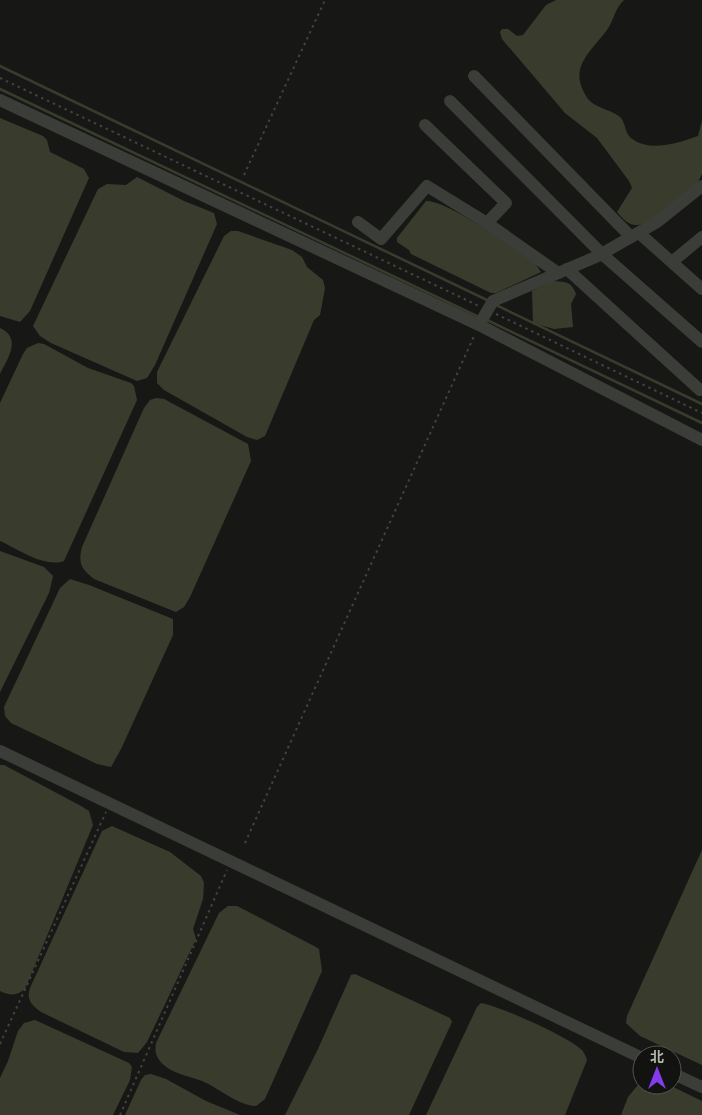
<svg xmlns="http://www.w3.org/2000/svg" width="702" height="1115" viewBox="0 0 702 1115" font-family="Barlow,'Noto Sans SC',sans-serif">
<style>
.water{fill:#393c2d}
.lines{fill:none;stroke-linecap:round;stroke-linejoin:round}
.stream{stroke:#393c2d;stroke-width:2.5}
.path{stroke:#41443e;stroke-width:2;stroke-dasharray:2.5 4;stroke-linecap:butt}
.minor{stroke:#3a3d38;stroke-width:12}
</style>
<rect width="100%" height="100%" fill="#171816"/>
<g class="water">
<path d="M556,0H624C615,8 614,20 607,30C589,54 567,68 588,99C595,108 615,111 621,118C625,123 625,131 629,136C646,154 679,143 698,136L702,121V174L698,182C684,194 655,225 636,225C628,225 622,218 617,212L632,188L629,181L597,138L565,113L502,39L500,32L502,29H508L517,36L523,35L546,5Z"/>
<path d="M0,118L43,136L47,140L50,152L84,169L89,178L30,311L20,322L0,316Z"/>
<path d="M137,177L184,201L214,213L217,224L155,365L147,378L137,381L51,343L40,336L33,326L98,189L107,184L126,185Z"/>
<path d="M426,201C447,200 512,247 533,260L541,272L496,293H491L411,254L409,250L397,242V238Z"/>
<path d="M231,231H238L292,250L302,257L307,267L323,280L325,288L320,315L314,320L265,436L257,440L247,437L164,390L157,383V372L224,236Z"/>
<path d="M553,281C566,282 571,281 576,294L571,304L573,327L554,329L533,323L532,291Z"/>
<path d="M0,328C22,338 8,358 0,374Z"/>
<path d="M38,343L44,344L88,368L131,383L134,386L137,400L64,561C44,568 18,549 0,541V403L23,354L27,348Z"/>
<path d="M156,398L164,399L248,444L251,461L190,597L184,607L176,612L94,579C81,569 78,563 82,547L144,408L150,400Z"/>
<path d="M0,551L44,567L53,576L49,593L0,692Z"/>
<path d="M70,579L89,585L173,619V635L121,749L111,767L97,764L11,723L5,716L4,707L60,588Z"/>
<path d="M0,765H4L81,806L89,811L93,825L25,989C16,996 10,996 0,991Z"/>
<path d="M112,826L170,852L201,876L204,883L203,899L193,929L196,939L147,1042L138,1053L124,1052L41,1012C32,1005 26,1000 30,988L102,831Z"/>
<path d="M702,850V1065L640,1036L626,1023L627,1016Z"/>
<path d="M228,906H237L314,946L319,949L322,971L265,1099L256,1106C237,1105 219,1088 202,1081C189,1076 169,1073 160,1061C155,1055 155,1050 156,1043L219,913Z"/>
<path d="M355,974L450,1018L452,1022L409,1115H285L318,1049L351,975Z"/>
<path d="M481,1003C499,1006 564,1035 578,1047C583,1050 585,1054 587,1060L565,1115H426L477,1007Z"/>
<path d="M35,1020L129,1063L132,1067L130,1080L113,1115H0V1078L8,1061L18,1031L24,1023Z"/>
<path d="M151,1074L166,1079L206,1101L240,1115H125L141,1080L145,1075Z"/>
<path d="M642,1080V1085H669L702,1101V1115H621L628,1097Z"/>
</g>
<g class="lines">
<g class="stream">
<path d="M0,66L489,301"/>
<path d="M0,89L479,317"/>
<path d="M496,305L702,404"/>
<path d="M487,320L702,423"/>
</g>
<g class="path">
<path d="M0,78L479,306"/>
<path d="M244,175L325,0"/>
<path d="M496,314L702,413"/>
<path d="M245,843L475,334"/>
<path d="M0,1044L106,812"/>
<path d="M120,1115L227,870"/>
</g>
<g class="minor">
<path d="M474,76L631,237"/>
<path d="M0,100L479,325L702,440"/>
<path d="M450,101L602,254L702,342"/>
<path d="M425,125L506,203L487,223"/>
<path d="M358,222L381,239L427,186L487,223L558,273"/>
<path d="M639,233L702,289"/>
<path d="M672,262L702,237"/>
<path d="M567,269L700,390"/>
<path d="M479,325L493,301L598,256L657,222L702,186"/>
<path d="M0,751L642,1058"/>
<path d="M672,1073L702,1087"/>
</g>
</g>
<g transform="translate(657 1070)"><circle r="24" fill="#121311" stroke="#52554e"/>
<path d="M0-4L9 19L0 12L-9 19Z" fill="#833beb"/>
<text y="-8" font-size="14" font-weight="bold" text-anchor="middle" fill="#b1b8a9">北</text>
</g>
</svg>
